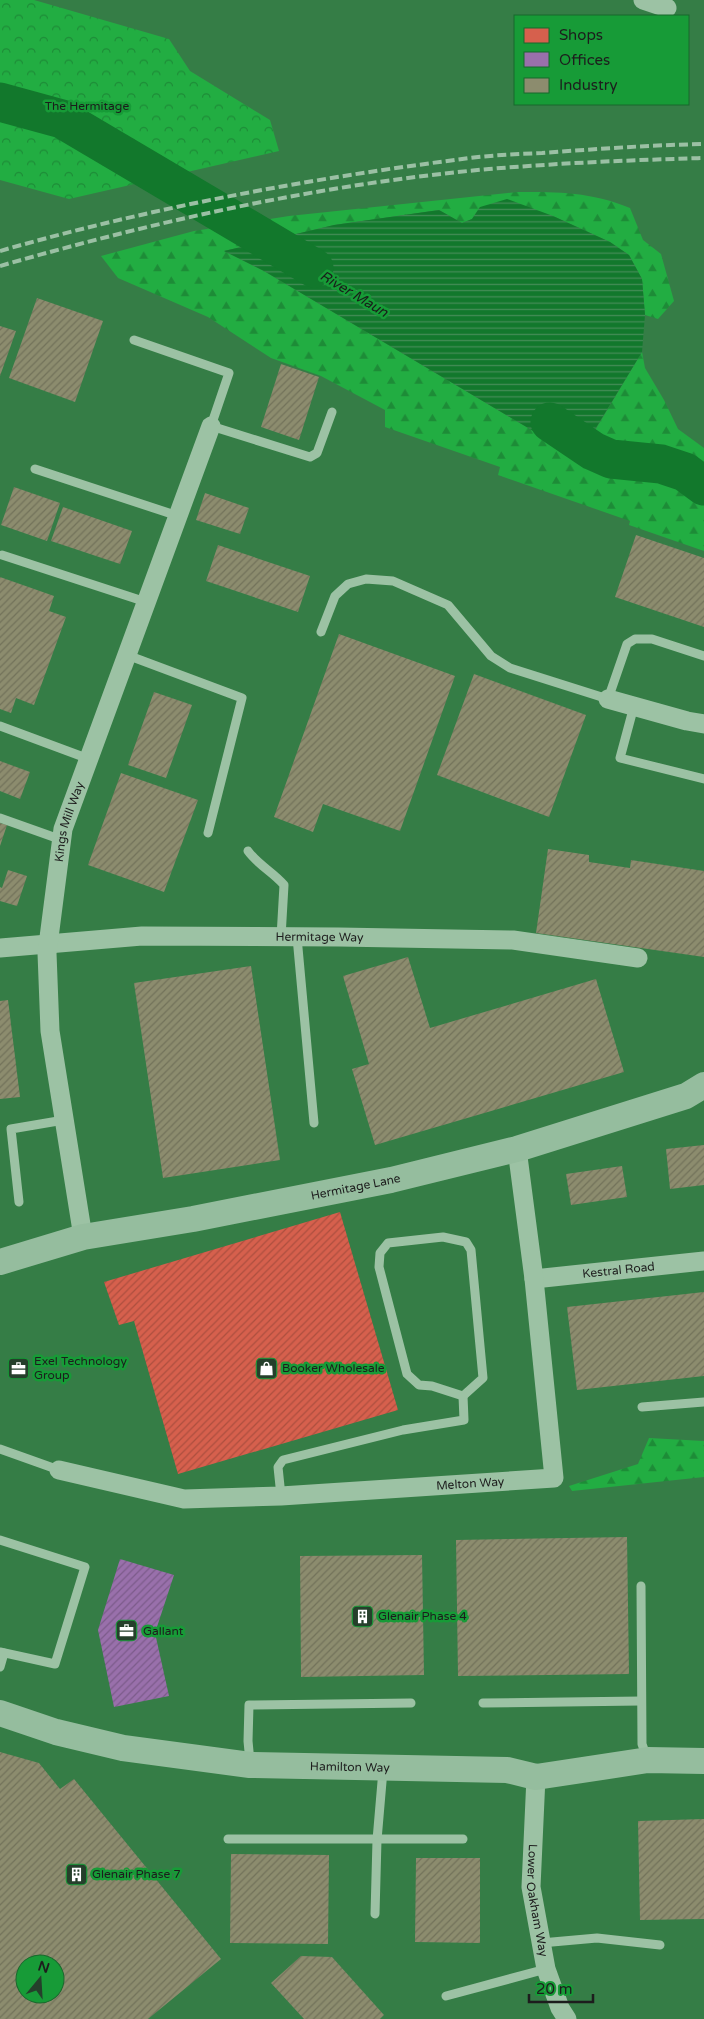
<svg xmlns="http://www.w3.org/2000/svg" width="704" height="2019" viewBox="0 0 704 2019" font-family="'Varela Round',sans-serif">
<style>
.forest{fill:url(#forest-firs)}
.park{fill:url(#park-crowns)}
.water{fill:url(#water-rules)}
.shops{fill:url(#shops-hatch)}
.offices{fill:url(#offices-hatch)}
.industry{fill:url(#industry-hatch);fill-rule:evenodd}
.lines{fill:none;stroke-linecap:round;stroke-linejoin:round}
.river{stroke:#12782c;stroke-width:39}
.lane{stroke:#9cc2a4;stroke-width:9}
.street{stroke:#9cc2a4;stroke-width:19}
.secondary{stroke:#95bd9e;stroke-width:26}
.rail{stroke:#9bc0a4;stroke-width:4;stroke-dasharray:9 4;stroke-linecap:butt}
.labels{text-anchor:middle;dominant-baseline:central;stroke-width:5;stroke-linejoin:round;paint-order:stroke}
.park-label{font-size:12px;fill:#1b1d1b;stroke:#179b37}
.street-label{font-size:12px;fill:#1d1d1d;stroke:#179b37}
.poi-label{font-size:12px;fill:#1d1d1d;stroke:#179b37;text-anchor:start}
.water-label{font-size:14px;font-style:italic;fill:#191d1a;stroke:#179b37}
</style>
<defs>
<pattern id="forest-firs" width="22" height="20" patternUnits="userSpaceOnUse" patternTransform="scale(1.25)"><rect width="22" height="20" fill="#22ad42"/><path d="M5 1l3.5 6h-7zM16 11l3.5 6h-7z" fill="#1d8c37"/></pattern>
<pattern id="park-crowns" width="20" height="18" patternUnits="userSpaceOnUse" patternTransform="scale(1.25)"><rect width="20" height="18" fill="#22ad42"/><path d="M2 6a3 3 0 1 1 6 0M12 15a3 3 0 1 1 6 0" fill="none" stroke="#1d8c37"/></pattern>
<pattern id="water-rules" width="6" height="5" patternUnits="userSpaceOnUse" patternTransform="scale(1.25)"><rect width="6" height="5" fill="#12782c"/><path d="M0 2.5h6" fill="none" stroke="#458c57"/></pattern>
<pattern id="shops-hatch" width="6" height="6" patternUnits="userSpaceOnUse" patternTransform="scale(1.25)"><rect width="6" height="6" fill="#d6604d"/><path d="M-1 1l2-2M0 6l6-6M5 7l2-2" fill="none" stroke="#ad4f3f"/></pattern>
<pattern id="offices-hatch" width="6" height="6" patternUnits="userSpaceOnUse" patternTransform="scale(1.25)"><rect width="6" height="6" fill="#9970ab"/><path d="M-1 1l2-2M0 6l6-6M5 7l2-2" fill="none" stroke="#7c5b8b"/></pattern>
<pattern id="industry-hatch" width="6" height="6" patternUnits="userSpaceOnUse" patternTransform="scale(1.25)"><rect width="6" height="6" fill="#8c8c6e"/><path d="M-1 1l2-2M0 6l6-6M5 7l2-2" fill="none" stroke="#72725a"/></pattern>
</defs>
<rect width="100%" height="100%" fill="#357d46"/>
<g class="forest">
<path d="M518,192C559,192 591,192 630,208L643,240L661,254L674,301L658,319L645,315L642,279L629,255L610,242L553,216L480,207L472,219L462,223L439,210L334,225L224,251L264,271L545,438L592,451L594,432L642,352L645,368L664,400L678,429L704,448V551L629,525L630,521L498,475L500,467L385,427V410L321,376L271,358L208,317L118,278L101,256L194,231L289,216Z"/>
<path d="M649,1438L704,1441V1477L572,1491L569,1486L638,1464Z"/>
</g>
<path class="park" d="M0,0H34L169,39L190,71L270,120L279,151L69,199L0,180Z"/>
<path class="water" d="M507,199L553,216L610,242L629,255L642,279L645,315L642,352L594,431L593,451L545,438L264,271L224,251L334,225L439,210L462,223L472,219L480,207Z"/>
<path class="shops" d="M340,1212L398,1410L178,1474L134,1321L119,1325L104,1282Z"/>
<path class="offices" d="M120,1559L174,1575L155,1633L169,1696L114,1707L98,1630Z"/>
<g class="industry">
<path d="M37,298L103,321L75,402L9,378Z"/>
<path d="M0,326L16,331L0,376Z"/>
<path d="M281,364L319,377L299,440L261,427Z"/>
<path d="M14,487L60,503L47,541L1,525Z"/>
<path d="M205,493L249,508L240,534L196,520Z"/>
<path d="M63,507L132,531L120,564L51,541Z"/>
<path d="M636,535L704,558V627L615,597Z"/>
<path d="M218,545L310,576L298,612L206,581Z"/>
<path d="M0,577L54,596L49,611L66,617L34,705L16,698L11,713L0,709Z"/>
<path d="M339,634L455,676L400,831L323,804L313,832L274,817Z"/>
<path d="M474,674L586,715L549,817L437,775Z"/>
<path d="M154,692L192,705L166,778L128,765Z"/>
<path d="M0,761L30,772L20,799L0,791Z"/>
<path d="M121,773L198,800L164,892L88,865Z"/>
<path d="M0,823L7,825L0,846Z"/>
<path d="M548,849L589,855V862L630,868L631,860L704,871V957L536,933Z"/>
<path d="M8,870L27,876L17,906L0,901V887L2,888Z"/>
<path d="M408,957L430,1028L596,979L624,1072L375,1145L352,1069L369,1064L343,976Z"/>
<path d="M251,966L280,1160L163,1178L134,983Z"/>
<path d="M8,1000L20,1097L0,1099V1001Z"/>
<path d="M704,1145V1185L670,1189L666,1149Z"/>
<path d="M622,1166L627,1197L571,1205L566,1174Z"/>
<path d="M704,1292V1376L577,1390L567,1307Z"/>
<path d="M627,1537L629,1674L458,1676L456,1540Z"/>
<path d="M422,1555L424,1675L301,1677L300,1556Z"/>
<path d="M0,1752L39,1763L60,1789L74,1779L221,1959L148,2019H0ZM25,1964H55V1994H25Z"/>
<path d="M704,1819V1919L640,1920L638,1821Z"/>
<path d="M231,1854L329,1855L328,1944L230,1943Z"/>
<path d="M416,1858H480V1943L415,1942Z"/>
<path d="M301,1956L332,1957L384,2015L380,2019H304L271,1983Z"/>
</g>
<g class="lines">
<g class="river">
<path d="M0,102L62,119L314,268"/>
<path d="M550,422L593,451L611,459L661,464L685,472L704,486"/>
</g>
<g class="lane">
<path d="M134,340L229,373L211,426L310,457L317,453L332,412"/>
<path d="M35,469L178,516"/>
<path d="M2,555L146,602"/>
<path d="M321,632L335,596L348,584L366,579L393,581L448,605L491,656L510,668L608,699L627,644L635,639H652L704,656"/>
<path d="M127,655L242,698L208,833"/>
<path d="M634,706L620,758L704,779"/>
<path d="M0,726L89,759"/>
<path d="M0,818L62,840"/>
<path d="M248,851C258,865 273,872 284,885L281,937"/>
<path d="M297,937L314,1123"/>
<path d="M19,1202L11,1129L64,1120"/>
<path d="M443,1237L466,1242L471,1250L483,1378L463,1396L432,1386L419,1385L407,1374L379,1267L380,1253L388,1243Z"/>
<path d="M642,1407L704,1402"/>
<path d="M0,1449L59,1470"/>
<path d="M281,1496L278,1467L283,1460L403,1430L464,1420L463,1396"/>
<path d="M0,1540L85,1567L55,1664L0,1652"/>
<path d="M641,1586L642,1744L647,1758"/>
<path d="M0,1667L4,1653"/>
<path d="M483,1703L641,1701"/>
<path d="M250,1762L248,1741L249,1705L411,1703"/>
<path d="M228,1839H463"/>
<path d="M375,1914L377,1840L383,1770"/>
<path d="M541,1943L597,1938L660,1945"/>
<path d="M446,1996L546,1969"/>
</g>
<g class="street">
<path d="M643,0L667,8"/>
<path d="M608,699L687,721L704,724"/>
<path id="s1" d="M0,948L142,936L339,937L513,940L638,958"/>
<path id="s2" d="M83,1237L50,1031L47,953L63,829L211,426"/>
<path id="s3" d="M534,1279L704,1261"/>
<path id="s4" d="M59,1470L184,1499L281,1496L554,1478L534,1279L517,1149"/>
<path id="s5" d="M536,1777L531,1887L546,1969L560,2008L567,2019"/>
</g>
<g class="secondary">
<path id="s6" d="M0,1262L83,1237L193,1219L391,1180L517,1149L686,1096L704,1085"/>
<path id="s7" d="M0,1713L56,1732L123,1748L250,1765L507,1770L536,1777L648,1760L704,1761"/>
</g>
<g class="rail">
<path d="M0,251C153,207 312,178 470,158C494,155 518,154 542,153C596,149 650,145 704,144"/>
<path d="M0,266C160,220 323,184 489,169C560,163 632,160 704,158"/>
</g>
</g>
<defs>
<symbol id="office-square" viewBox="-11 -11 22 22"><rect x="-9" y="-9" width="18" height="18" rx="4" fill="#253f2b" stroke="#179b37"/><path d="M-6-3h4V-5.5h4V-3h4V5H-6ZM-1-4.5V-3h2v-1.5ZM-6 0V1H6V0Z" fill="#fff"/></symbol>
<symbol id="shop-square" viewBox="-11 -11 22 22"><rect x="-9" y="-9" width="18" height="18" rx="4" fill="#253f2b" stroke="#179b37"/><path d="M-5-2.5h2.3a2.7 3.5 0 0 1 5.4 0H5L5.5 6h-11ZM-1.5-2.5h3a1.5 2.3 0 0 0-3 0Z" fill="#fff"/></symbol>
<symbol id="building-square" viewBox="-11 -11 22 22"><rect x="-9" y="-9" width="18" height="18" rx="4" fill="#253f2b" stroke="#179b37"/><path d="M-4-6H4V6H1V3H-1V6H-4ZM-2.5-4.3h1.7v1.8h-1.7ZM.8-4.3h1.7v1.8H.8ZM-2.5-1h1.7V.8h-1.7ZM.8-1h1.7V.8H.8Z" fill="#fff"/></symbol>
</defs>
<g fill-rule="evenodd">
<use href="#office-square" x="6" y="1356" width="25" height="25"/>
<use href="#shop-square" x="254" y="1356" width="25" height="25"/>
<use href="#building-square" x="350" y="1604" width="25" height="25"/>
<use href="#office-square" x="114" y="1618" width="25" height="25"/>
<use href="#building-square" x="64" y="1862" width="25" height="25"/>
</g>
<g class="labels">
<g class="park-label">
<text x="87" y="106">The Hermitage</text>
</g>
<g class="street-label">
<text stroke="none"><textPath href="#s2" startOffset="420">Kings Mill Way</textPath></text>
<text stroke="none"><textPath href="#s1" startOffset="320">Hermitage Way</textPath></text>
<text stroke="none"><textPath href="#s6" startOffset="364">Hermitage Lane</textPath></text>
<text stroke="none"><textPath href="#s3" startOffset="85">Kestral Road</textPath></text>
<text stroke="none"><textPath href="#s4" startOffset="415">Melton Way</textPath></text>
<text stroke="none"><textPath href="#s7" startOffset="356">Hamilton Way</textPath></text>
<text stroke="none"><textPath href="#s5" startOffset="124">Lower Oakham Way</textPath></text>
</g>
<g class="poi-label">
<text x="34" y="1361">Exel Technology<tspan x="34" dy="14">Group</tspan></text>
<text x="282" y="1368">Booker Wholesale</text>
<text x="378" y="1616">Glenair Phase 4</text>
<text x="143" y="1631">Gallant</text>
<text x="92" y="1874">Glenair Phase 7</text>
</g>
<g class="water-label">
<text transform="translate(354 294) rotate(31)">River Maun</text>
</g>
</g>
<rect x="514" y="15" width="175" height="90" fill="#179b37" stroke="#19692d"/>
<rect x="524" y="28" width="25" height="15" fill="#d6604d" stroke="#19692d"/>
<text x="559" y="40" font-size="15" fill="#1d1d1d">Shops</text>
<rect x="524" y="52" width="25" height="15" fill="#9970ab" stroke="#19692d"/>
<text x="559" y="65" font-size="15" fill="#1d1d1d">Offices</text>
<rect x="524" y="78" width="25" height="15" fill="#8c8c6e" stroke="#19692d"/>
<text x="559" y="90" font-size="15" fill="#1d1d1d">Industry</text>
<g transform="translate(40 1979) rotate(18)"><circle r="24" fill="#179b37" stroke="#19692d"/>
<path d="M0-4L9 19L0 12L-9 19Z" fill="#253f2b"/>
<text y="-8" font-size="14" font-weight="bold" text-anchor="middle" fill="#1d1d1d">N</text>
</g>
<path d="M529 1994v8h64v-8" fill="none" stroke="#1d1d1d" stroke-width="2.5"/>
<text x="536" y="1994" font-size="15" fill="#1d1d1d" stroke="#179b37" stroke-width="4" paint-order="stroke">20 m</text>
</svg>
